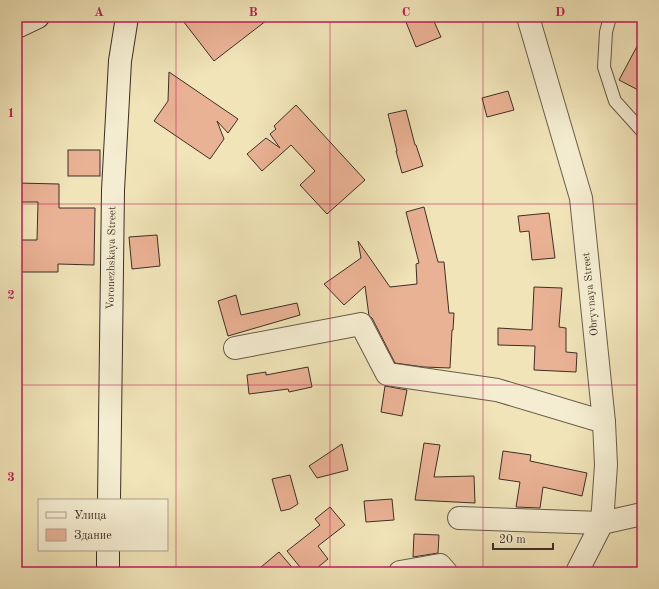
<svg xmlns="http://www.w3.org/2000/svg" width="659" height="589" viewBox="0 0 659 589" font-family="'Old Standard TT',serif">
<style>
.building{fill:#eab295;stroke:#3d2f26}
.lines{fill:none;stroke-linecap:round;stroke-linejoin:round}
.lane-casing{stroke:#6a5c4a;stroke-width:14}
.street-casing{stroke:#6a5c4a;stroke-width:24}
.secondary-casing{stroke:#3d2f26;stroke-width:24}
.lane{stroke:#f5edd1;stroke-width:12}
.street{stroke:#f5edd1;stroke-width:22}
.secondary{stroke:#f5edd1;stroke-width:22}
.grid{fill:none;stroke:#c2185b;stroke-width:1;stroke-opacity:0.55}
.labels{text-anchor:middle;dominant-baseline:central;stroke-width:3;stroke-linejoin:round;paint-order:stroke}
.street-label{font-size:11px;fill:#3d2f26;stroke:#f5edd1}
.neatline{fill:none;stroke:#c2185b;stroke-width:1.5}
.grid-label{font-size:13px;text-anchor:middle;font-weight:bold;fill:#c2185b}
</style>
<rect width="100%" height="100%" fill="#f0e4b8"/>
<filter id="stains"><feTurbulence type="fractalNoise" baseFrequency=".005" numOctaves="4"/><feColorMatrix values="0 0 0 0 .2 0 0 0 0 .09 0 0 0 0 .02 0 0 0 .5 -.17"/></filter>
<radialGradient id="worn" r=".72"><stop offset=".6" stop-color="#630" stop-opacity="0"/><stop offset="1" stop-color="#630" stop-opacity=".3"/></radialGradient>
<g class="building">
<path d="M180,17H271L214,61Z"/>
<path d="M404,17H432L441,37L416,47Z"/>
<path d="M642,37V92L619,80Z"/>
<path d="M169,72L238,119L228,133L217,121L224,139L210,159L154,121L168,101Z"/>
<path d="M508,91L514,110L487,117L482,98Z"/>
<path d="M296,105L365,180L327,214L300,185L315,171L291,145L262,171L247,154L266,138L280,148L270,134L276,129L274,126Z"/>
<path d="M406,110L415,145H416L423,166L402,173L396,151H397L388,114Z"/>
<rect x="68" y="150" width="32" height="26"/>
<path d="M17,183L59,184V208H95L94,265L58,264V272H17V240H37L38,202H17Z"/>
<path d="M424,207L438,262H444L449,313H454L453,330H452L450,368L424,367L395,363L372,318L369,316L365,286L344,305L324,284L361,258L358,241L390,287L417,284L416,264L419,263L406,212Z"/>
<path d="M549,213L555,258L532,260L529,231L520,232L518,216Z"/>
<path d="M157,235L160,266L132,269L129,237Z"/>
<path d="M534,287L562,288L559,327L566,328V352L577,353L576,372L534,370L535,346L498,345V328L532,330Z"/>
<path d="M236,295L241,315L297,303L300,315L228,336L218,301Z"/>
<path d="M308,367L312,387L289,392L288,389L249,394L247,375L266,372V375Z"/>
<path d="M385,386L407,390L402,416L381,412Z"/>
<path d="M424,443L440,445L434,477L474,476L475,503L415,500Z"/>
<path d="M342,444L348,470L317,478L309,466Z"/>
<path d="M503,451L531,455L530,461L587,473L582,496L543,487L540,508L516,507L520,482L499,479Z"/>
<path d="M290,475L298,504L290,509L281,511L272,479Z"/>
<path d="M392,499L394,520L366,522L364,501Z"/>
<path d="M330,507L345,525L318,546L328,559L312,572H304L287,551L320,525L315,519Z"/>
<path d="M414,534L439,535L438,553L413,557Z"/>
<path d="M279,552L296,572H255Z"/>
</g>
<g class="lines">
<defs>
<path id="lane" d="M610,17L606,32L604,67L615,101L642,131"/>
<g id="street">
<path d="M528,17L581,198L604,422L606,465L602,523L577,572"/>
<path d="M235,348L361,324L387,374L497,390L604,422"/>
<path d="M459,518L602,523L642,514"/>
<path d="M400,572L440,565L446,572"/>
</g>
<g id="secondary">
<path d="M17,27L38,17"/>
<path d="M109,500L113,190L120,61L127,17"/>
<path d="M108,572V550"/>
</g>
</defs>
<use href="#lane" class="lane-casing"/>
<use href="#street" class="street-casing"/>
<use href="#secondary" class="secondary-casing"/>
<use href="#lane" class="lane"/>
<use href="#street" class="street"/>
<use href="#secondary" class="secondary"/>
</g>
<path class="grid" d="M176,17V572M330,17V572M483,17V572M17,204H642M17,385H642"/>
<g class="labels">
<g class="street-label">
<text transform="translate(112 258) rotate(-89)">Voronezhskaya Street</text>
<text transform="translate(591 294) rotate(-96)">Obryvnaya Street</text>
</g>
</g>
<rect width="659" height="589" fill="none" stroke="#f0e4b8" stroke-width="44"/>
<rect x="38" y="499" width="130" height="52" fill="#f5edd1" stroke="#aba18d"/>
<rect x="46" y="512" width="20" height="6" fill="#f5edd1" stroke="#aba18d"/>
<text x="74" y="519" font-size="12" fill="#3d2f26">Улица</text>
<rect x="46" y="529" width="20" height="12" fill="#eab295" stroke="#aba18d"/>
<text x="74" y="539" font-size="12" fill="#3d2f26">Здание</text>
<path d="M493 543v6h60v-6" fill="none" stroke="#3d2f26" stroke-width="2"/>
<text x="499" y="543" font-size="12" fill="#3d2f26" stroke="#f5edd1" stroke-width="3" paint-order="stroke">20 m</text>
<rect x="22" y="22" width="615" height="545" class="neatline"/>
<g class="grid-label">
<text x="99" y="16">A</text>
<text x="253" y="16">B</text>
<text x="406" y="16">C</text>
<text x="560" y="16">D</text>
<text x="11" y="117">1</text>
<text x="11" y="299">2</text>
<text x="11" y="481">3</text>
</g>
<rect width="100%" height="100%" filter="url(#stains)"/>
<rect width="100%" height="100%" fill="url(#worn)"/>
</svg>
